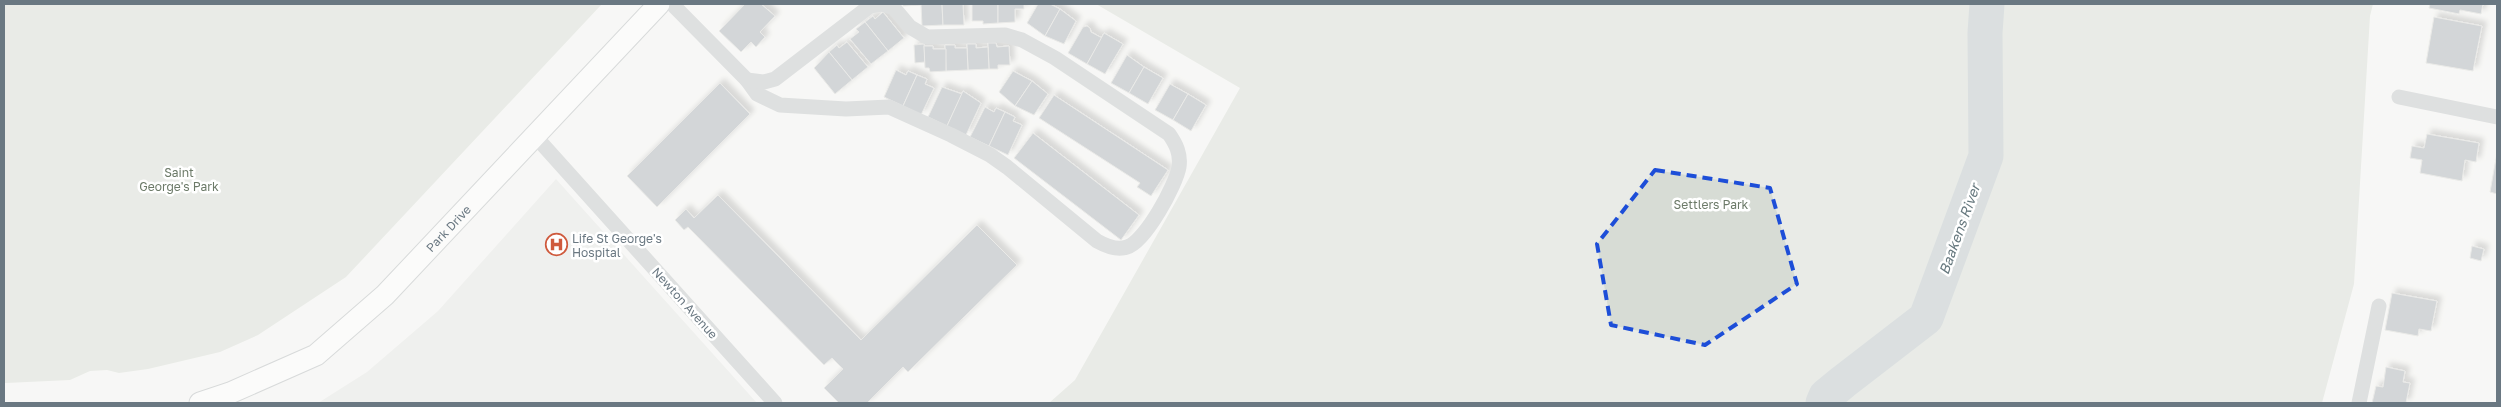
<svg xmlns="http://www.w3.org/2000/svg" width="2501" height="407" viewBox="0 0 2501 407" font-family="'Golos Text',sans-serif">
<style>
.built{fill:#e5e6e5}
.green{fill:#d7dcd5}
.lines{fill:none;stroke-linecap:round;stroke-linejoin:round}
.river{stroke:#b8c2c6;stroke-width:35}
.building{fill:#a7aeb3;stroke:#d9d9d7;filter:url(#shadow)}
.secondary-casing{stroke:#b2b7ba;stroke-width:23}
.street{stroke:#bfc3c6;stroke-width:15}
.secondary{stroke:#fff;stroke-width:21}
.marked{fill:none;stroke:#1d4ed8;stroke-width:4;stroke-dasharray:10 6;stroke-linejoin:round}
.labels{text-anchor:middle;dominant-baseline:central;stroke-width:5;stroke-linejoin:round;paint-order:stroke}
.park-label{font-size:12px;fill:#6c7a68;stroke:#fff}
.street-label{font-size:12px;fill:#6a7882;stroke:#fff}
.poi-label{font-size:12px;fill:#6a7882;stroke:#fff;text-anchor:start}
.water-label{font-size:14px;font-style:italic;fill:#66787e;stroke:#fff}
</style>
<defs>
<filter id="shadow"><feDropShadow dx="4.5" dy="-4.5" stdDeviation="2.5" flood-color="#0004"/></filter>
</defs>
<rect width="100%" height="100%" fill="#f7f7f5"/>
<path class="built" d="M556,179L757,403H318L367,372L438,311Z"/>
<g class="green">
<path d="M4,4H602L346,277L258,335L220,352L148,369L119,373L107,370L90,371L70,380L6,383H4Z"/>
<path d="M1096,4H2373L2370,16L2354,284L2322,403H1049L1075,380L1240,88Z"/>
</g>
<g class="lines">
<path class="river" d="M1823,403L1826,396L1843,382L1926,318L1986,156L1985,33L1987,4"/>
</g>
<g class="building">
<path d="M745,4H761L775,16L760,32L765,37L756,47L751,42L741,52L719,31Z"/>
<path d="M903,4H921V5L903,6Z"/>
<path d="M921,4H942L943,25L922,26Z"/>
<path d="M942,4H963L964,25H943Z"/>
<path d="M972,4H998V23L983,24V21H972Z"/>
<path d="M998,4H1024V9H1015V22L998,23Z"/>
<path d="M1038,4H1050L1060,9L1045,36L1027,23Z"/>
<path d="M2430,4H2483L2481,14L2460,10L2459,14L2429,8Z"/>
<path d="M1060,9L1076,21L1064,44L1045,36Z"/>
<path d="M883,12L904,38L888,51L865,22L873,16L875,19Z"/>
<path d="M2434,17L2482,26L2473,71L2426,63Z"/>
<path d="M865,22L888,51L871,64L850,39L859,32L856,29Z"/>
<path d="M1087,26L1090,28L1091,32L1102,38L1087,64L1068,53L1083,27Z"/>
<path d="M1104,33L1123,44L1105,74L1087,64Z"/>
<path d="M847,42L868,67L852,80L829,52L837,45L839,48Z"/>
<path d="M988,43H996L997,47L1009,46L1010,65H998V69H989Z"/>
<path d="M924,44L925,62L915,63L914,45Z"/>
<path d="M967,44H976V48L988,47L989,69L968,70Z"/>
<path d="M945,45H955V48H967L968,70L946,71Z"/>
<path d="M924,46H933V49H946V71L930,72L929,68H925Z"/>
<path d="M829,52L852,80L835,94L814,68Z"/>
<path d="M1127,55L1144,67L1129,93L1111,83Z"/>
<path d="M1144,67L1163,78L1148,104L1129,93Z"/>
<path d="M896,70L906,75L908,71L917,75L903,106L884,97Z"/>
<path d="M1013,71L1032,81L1015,106L999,92Z"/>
<path d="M917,75L927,79L925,84L934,88L921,115L903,106Z"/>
<path d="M1032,81L1048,94L1034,115L1015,106Z"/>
<path d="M720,83L750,114L657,207L627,176Z"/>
<path d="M1170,84L1188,94L1173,120L1155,110Z"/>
<path d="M942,87L962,94L947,126L928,117Z"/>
<path d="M963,91L981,103L966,135L947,126Z"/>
<path d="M1188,94L1206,105L1191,131L1173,120Z"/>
<path d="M1054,95L1168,170L1151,196L1137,187L1140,183L1039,118Z"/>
<path d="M985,107L994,112L996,108L1005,112L989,146L970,137Z"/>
<path d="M1005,112L1015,117L1013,121L1022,125L1008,155L989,146Z"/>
<path d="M1033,133L1139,215L1121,240L1014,158Z"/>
<path d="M2427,134L2479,143L2476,162L2465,160L2462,181L2420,173L2422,160L2410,158L2412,146L2424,148Z"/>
<path d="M2497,153V194L2490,192Z"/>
<path d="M718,195L861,340L977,225L1017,265L908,372L903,367L867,403H839L824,388L843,369L832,358L824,365L688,227L684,230L675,220L686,209L694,218Z"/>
<path d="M2472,246L2484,249L2481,261L2470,258Z"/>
<path d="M2392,293L2437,301L2431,331L2419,329L2418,336L2385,330Z"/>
<path d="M2386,367L2405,371L2403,382L2410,383L2406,403H2372L2376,386L2383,387Z"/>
</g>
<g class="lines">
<defs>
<g id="secondary">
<path id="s1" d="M200,403L230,393L316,355L385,295L659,4"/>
</g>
</defs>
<use href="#secondary" class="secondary-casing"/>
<g class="street">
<path d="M672,4L747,80L757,94L780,105L846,109L889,107L951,135L990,155L1007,167L1097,241C1106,246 1117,251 1127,247C1145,242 1176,185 1179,167C1181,154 1176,144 1169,134L1055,58L1022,40L1005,35L927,37L910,27L894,8L882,4"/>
<path d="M747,80L764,82L775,79L870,6L881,4"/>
<path d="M2399,97L2497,117"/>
<path d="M535,136L775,403"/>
<path d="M2359,403L2379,306"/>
</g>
<use href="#secondary" class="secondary"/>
</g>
<path d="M0 0H2501V407H0ZM1655,170L1770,188L1797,284L1705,345L1611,325L1597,244Z" fill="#f7f7f5" fill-opacity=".55" fill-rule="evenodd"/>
<path class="marked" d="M1655,170L1770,188L1797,284L1705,345L1611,325L1597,244Z"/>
<defs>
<symbol id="hospital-ring" viewBox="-11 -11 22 22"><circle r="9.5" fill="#fff" stroke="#cf5a3d" stroke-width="1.5"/><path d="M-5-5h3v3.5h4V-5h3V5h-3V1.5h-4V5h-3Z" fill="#cf5a3d"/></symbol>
</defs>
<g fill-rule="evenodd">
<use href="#hospital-ring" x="544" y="232" width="25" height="25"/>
</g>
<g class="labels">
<g class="park-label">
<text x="179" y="172">Saint<tspan x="179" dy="14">George's Park</tspan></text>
<text x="1711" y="204">Settlers Park</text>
</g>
<g class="street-label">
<text stroke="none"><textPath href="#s1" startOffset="309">Park Drive</textPath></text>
<text transform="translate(685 303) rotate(48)">Newton Avenue</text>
</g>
<g class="poi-label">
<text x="572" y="238">Life St George's<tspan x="572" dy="14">Hospital</tspan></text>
</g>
<g class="water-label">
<text transform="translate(1959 229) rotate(-70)">Baakens River</text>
</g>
</g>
<rect width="2501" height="407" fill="none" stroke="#6a7882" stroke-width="10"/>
</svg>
